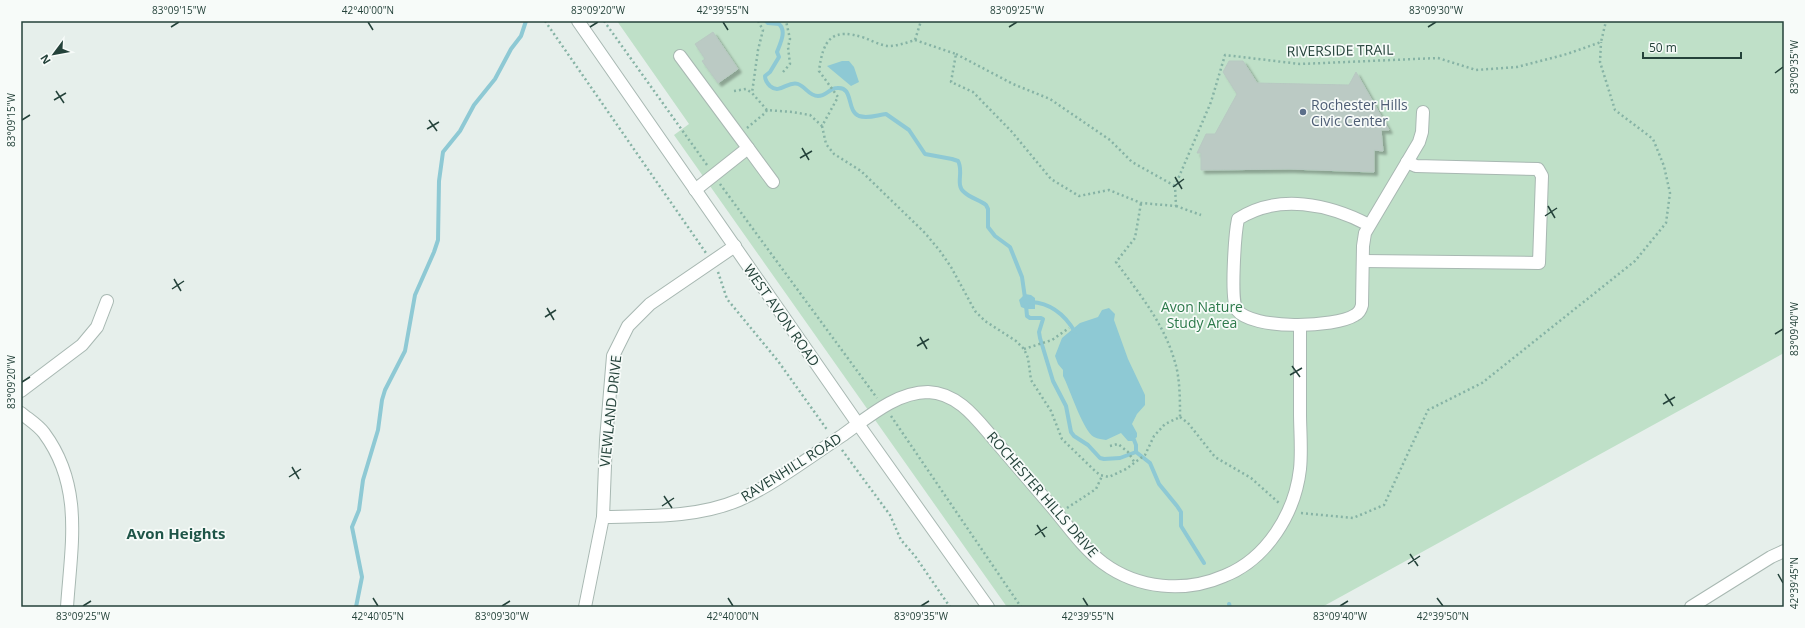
<svg xmlns="http://www.w3.org/2000/svg" width="1805" height="628" viewBox="0 0 1805 628" font-family="'Open Sans',sans-serif">
<style>
.green{fill:#bfe0c8}
.water{fill:#8ec9d4}
.lines{fill:none;stroke-linecap:round;stroke-linejoin:round}
.stream{stroke:#8ec9d4;stroke-width:4}
.building{fill:#bbcac4;stroke:#b8c9c2;filter:url(#shadow)}
.minor-casing{stroke:#a8b8b2;stroke-width:14}
.path{stroke:#86b3a5;stroke-width:2.5;stroke-dasharray:2 3;stroke-linecap:butt}
.minor{stroke:#fff;stroke-width:12}
.ticks{fill:none;stroke:#24423a;stroke-width:1.5}
.service-dot{fill:#5c6f8a;stroke:#f7fbf9;stroke-width:1.5}
.labels{text-anchor:middle;dominant-baseline:central;stroke-width:3.5;stroke-linejoin:round;paint-order:stroke}
.street-label{font-size:14px;fill:#24423a;stroke:#f7fbf9}
.service-label{font-size:14px;fill:#4e5e75;stroke:#f7fbf9;text-anchor:start}
.park-label{font-size:14px;fill:#2d7a4b;stroke:#f7fbf9}
.neighbourhood-label{font-size:15px;font-weight:bold;fill:#1f5548;stroke:#f7fbf9}
.neatline{fill:none;stroke:#24423a;stroke-width:1.5}
.ticks-label{font-size:10px;text-anchor:middle;fill:#24423a}
</style>
<defs>
<filter id="shadow"><feDropShadow dx="3.5" dy="3.5" stdDeviation="1" flood-color="#0004"/></filter>
</defs>
<rect width="100%" height="100%" fill="#e6efeb"/>
<path class="green" d="M617,21H1784V353L1322,607H1007L674,135L689,124Z"/>
<g class="water">
<path d="M842,61H849L854,67L859,82L851,86L827,66Z"/>
<path d="M1025,294L1031,295L1035,298V309H1026L1021,307L1019,300Z"/>
<path d="M1109,308L1115,314L1114,320L1128,359L1145,395V405L1137,414L1132,424L1137,433V437L1132,441H1128L1121,433L1106,440C1102,439 1098,439 1094,437C1083,431 1070,389 1063,376V370L1058,364L1055,356L1062,338L1080,323L1098,317L1102,310Z"/>
</g>
<g class="lines">
<g class="stream">
<path d="M766,21L768,23L779,24C787,31 780,44 777,52L779,57L770,72L765,76C765,80 767,83 770,86C780,95 788,80 798,84C806,87 809,96 818,96C826,96 830,88 837,88C854,86 846,111 859,116C868,119 877,115 886,114L909,130L925,154L952,159L958,161C964,171 955,185 964,192C970,198 980,200 986,205L988,209V227L995,236L1010,247L1022,277L1025,298"/>
<path d="M1031,302C1050,303 1065,315 1075,332"/>
<path d="M1026,305L1027,316L1030,318H1041L1043,319L1039,332L1040,338L1053,381L1066,406L1071,432L1074,436L1088,445L1100,458L1104,459L1120,458L1136,452L1150,463L1159,484L1177,506L1181,512V526L1204,563"/>
<path d="M1132,435L1136,445V452"/>
<path d="M1229,604L1230,607"/>
<path d="M356,607L362,577L352,527L359,510L363,480L378,430L382,400L385,390L405,351L415,295L434,252L438,240L439,181L443,152L460,131L474,105L495,79L511,49L521,36L526,21"/>
</g>
</g>
<g class="building">
<path d="M713,32L738,69L718,83L702,61L705,59L695,44Z"/>
<path d="M1229,61H1243L1257,83L1349,85L1356,72L1389,130H1381L1383,151L1374,150V172L1290,169L1201,170V153H1197L1206,134H1215L1237,94L1223,72Z"/>
</g>
<g class="lines">
<defs>
<g id="minor">
<path d="M578,21L858,424L988,607"/>
<path d="M680,56L748,148L695,190"/>
<path d="M748,148L773,182"/>
<path d="M1369,225C1329,204 1278,193 1238,219C1235,233 1230,301 1237,310C1252,330 1335,328 1355,315C1359,313 1361,309 1362,305L1363,246L1365,233L1419,142L1422,132L1423,112"/>
<path d="M1363,261L1539,263L1542,176L1538,169L1416,166L1407,162"/>
<path d="M21,391L82,345L97,327L107,301"/>
<path d="M21,413C28,419 38,425 44,433C84,487 71,546 67,607"/>
<path d="M603,517C647,516 697,518 739,500C773,485 811,456 843,435C867,418 896,392 928,392C957,393 975,417 992,437C1012,460 1032,484 1052,507C1068,526 1083,548 1103,563C1138,589 1185,593 1224,576C1267,559 1295,513 1300,469C1302,450 1300,431 1300,413C1300,384 1300,355 1300,326"/>
<path d="M585,607L603,517L606,440L613,356L628,326L650,304L735,246"/>
<path d="M1691,607L1771,557L1784,551"/>
</g>
</defs>
<use href="#minor" class="minor-casing"/>
<g class="path">
<path d="M545,21L706,253"/>
<path d="M604,21L707,165"/>
<path d="M758,21L763,30L758,50L752,93L767,110L792,112L810,115L822,126L838,97L819,71C823,39 832,27 865,38C872,41 880,45 888,46C897,46 906,43 915,40L921,21"/>
<path d="M915,40L956,54L951,82L973,92L1012,132L1051,179L1079,196L1109,190L1141,203L1176,206L1175,186L1211,102L1225,55L1300,64L1438,58L1476,70L1517,67L1567,54L1601,42L1606,21"/>
<path d="M956,54L1013,84L1050,99L1110,140L1132,162L1175,186"/>
<path d="M783,72L790,64L788,47L790,39L786,21"/>
<path d="M734,91L746,89L752,93"/>
<path d="M822,126L826,144L834,154L861,171L925,233L940,251L951,267L975,311L985,321L1016,341L1024,349L1028,358L1031,380L1051,411L1062,439L1095,471L1100,475L1109,477L1126,469L1145,455L1154,436L1165,424L1180,417C1180,398 1180,376 1174,359C1163,322 1138,292 1116,262L1135,238L1141,203"/>
<path d="M747,128L765,113L767,110"/>
<path d="M720,184L877,398"/>
<path d="M1176,206L1201,215"/>
<path d="M718,272L727,299L778,361L828,431"/>
<path d="M1024,349L1052,340L1069,328"/>
<path d="M891,416L1021,607"/>
<path d="M1180,417L1188,423L1215,457L1251,478L1279,503"/>
<path d="M1110,446L1118,444L1128,452L1135,463"/>
<path d="M842,450L890,515L901,540L915,556L950,607"/>
<path d="M1067,508L1096,489L1102,476"/>
<path d="M1301,513L1353,518L1384,505L1428,410L1482,383L1635,261L1666,223L1670,193L1664,166L1653,139L1615,110L1600,62L1601,42"/>
</g>
<use href="#minor" class="minor"/>
</g>
<path class="ticks" d="M368,22L373,30M723,22L728,30M171,27L179,22M590,27L598,22M1009,27L1017,22M1428,27L1436,22M1775,73L1783,67M56,91L64,103M54,100L66,93M22,120L30,115M429,120L437,131M427,129L439,122M802,148L809,160M800,158L812,151M1175,177L1182,189M1173,187L1184,179M1548,206L1555,218M1545,216L1557,208M174,279L181,291M172,289L184,281M547,308L554,320M545,317L556,310M1775,334L1783,329M920,337L927,349M917,346L929,339M1292,366L1300,377M1290,375L1302,368M22,382L30,377M1665,394L1673,406M1663,404L1675,397M292,467L299,479M289,477L301,469M664,496L672,508M662,506L674,498M1037,525L1045,537M1035,535L1047,527M1410,554L1418,566M1408,564L1420,556M1778,574L1783,583M373,598L378,606M728,598L733,606M1083,598L1088,606M1437,598L1443,606M83,606L91,601M502,606L510,601M921,606L929,601M1340,606L1348,601"/>
<circle class="service-dot" cx="1303" cy="112" r="4"/>
<g class="labels">
<g class="street-label">
<text transform="translate(1340 50) rotate(-1)">RIVERSIDE TRAIL</text>
<text transform="translate(782 315) rotate(55)">WEST AVON ROAD</text>
<text transform="translate(610 411) rotate(-84)">VIEWLAND DRIVE</text>
<text transform="translate(791 467) rotate(-32)">RAVENHILL ROAD</text>
<text transform="translate(1043 494) rotate(49)">ROCHESTER HILLS DRIVE</text>
</g>
<g class="service-label">
<text x="1311" y="104">Rochester Hills<tspan x="1311" dy="16">Civic Center</tspan></text>
</g>
<g class="park-label">
<text x="1202" y="306">Avon Nature<tspan x="1202" dy="16">Study Area</tspan></text>
</g>
<g class="neighbourhood-label">
<text x="176" y="533">Avon Heights</text>
</g>
</g>
<rect width="1805" height="628" fill="none" stroke="#f7fbf9" stroke-width="44"/>
<g transform="translate(54 54) rotate(238)" stroke="#f7fbf9" stroke-width="3" paint-order="stroke">
<path d="M0-3L7 15L0 10L-7 15Z" fill="#24423a"/>
<text y="-6" font-size="11" font-weight="bold" text-anchor="middle" fill="#24423a">N</text>
</g>
<path d="M1643 52v6h98v-6" fill="none" stroke="#24423a" stroke-width="2"/>
<text x="1649" y="52" font-size="12" fill="#24423a" stroke="#f7fbf9" stroke-width="3" paint-order="stroke">50 m</text>
<rect x="22" y="22" width="1761" height="584" class="neatline"/>
<g class="ticks-label">
<text x="179" y="14">83°09'15"W</text>
<text x="368" y="14">42°40'00"N</text>
<text x="598" y="14">83°09'20"W</text>
<text x="723" y="14">42°39'55"N</text>
<text x="1017" y="14">83°09'25"W</text>
<text x="1436" y="14">83°09'30"W</text>
<text transform="translate(1794 67) rotate(-90)" y="4">83°09'35"W</text>
<text transform="translate(11 120) rotate(-90)" y="4">83°09'15"W</text>
<text transform="translate(1794 329) rotate(-90)" y="4">83°09'40"W</text>
<text transform="translate(11 382) rotate(-90)" y="4">83°09'20"W</text>
<text transform="translate(1794 583) rotate(-90)" y="4">42°39'45"N</text>
<text x="83" y="620">83°09'25"W</text>
<text x="378" y="620">42°40'05"N</text>
<text x="502" y="620">83°09'30"W</text>
<text x="733" y="620">42°40'00"N</text>
<text x="921" y="620">83°09'35"W</text>
<text x="1088" y="620">42°39'55"N</text>
<text x="1340" y="620">83°09'40"W</text>
<text x="1443" y="620">42°39'50"N</text>
</g>
</svg>
